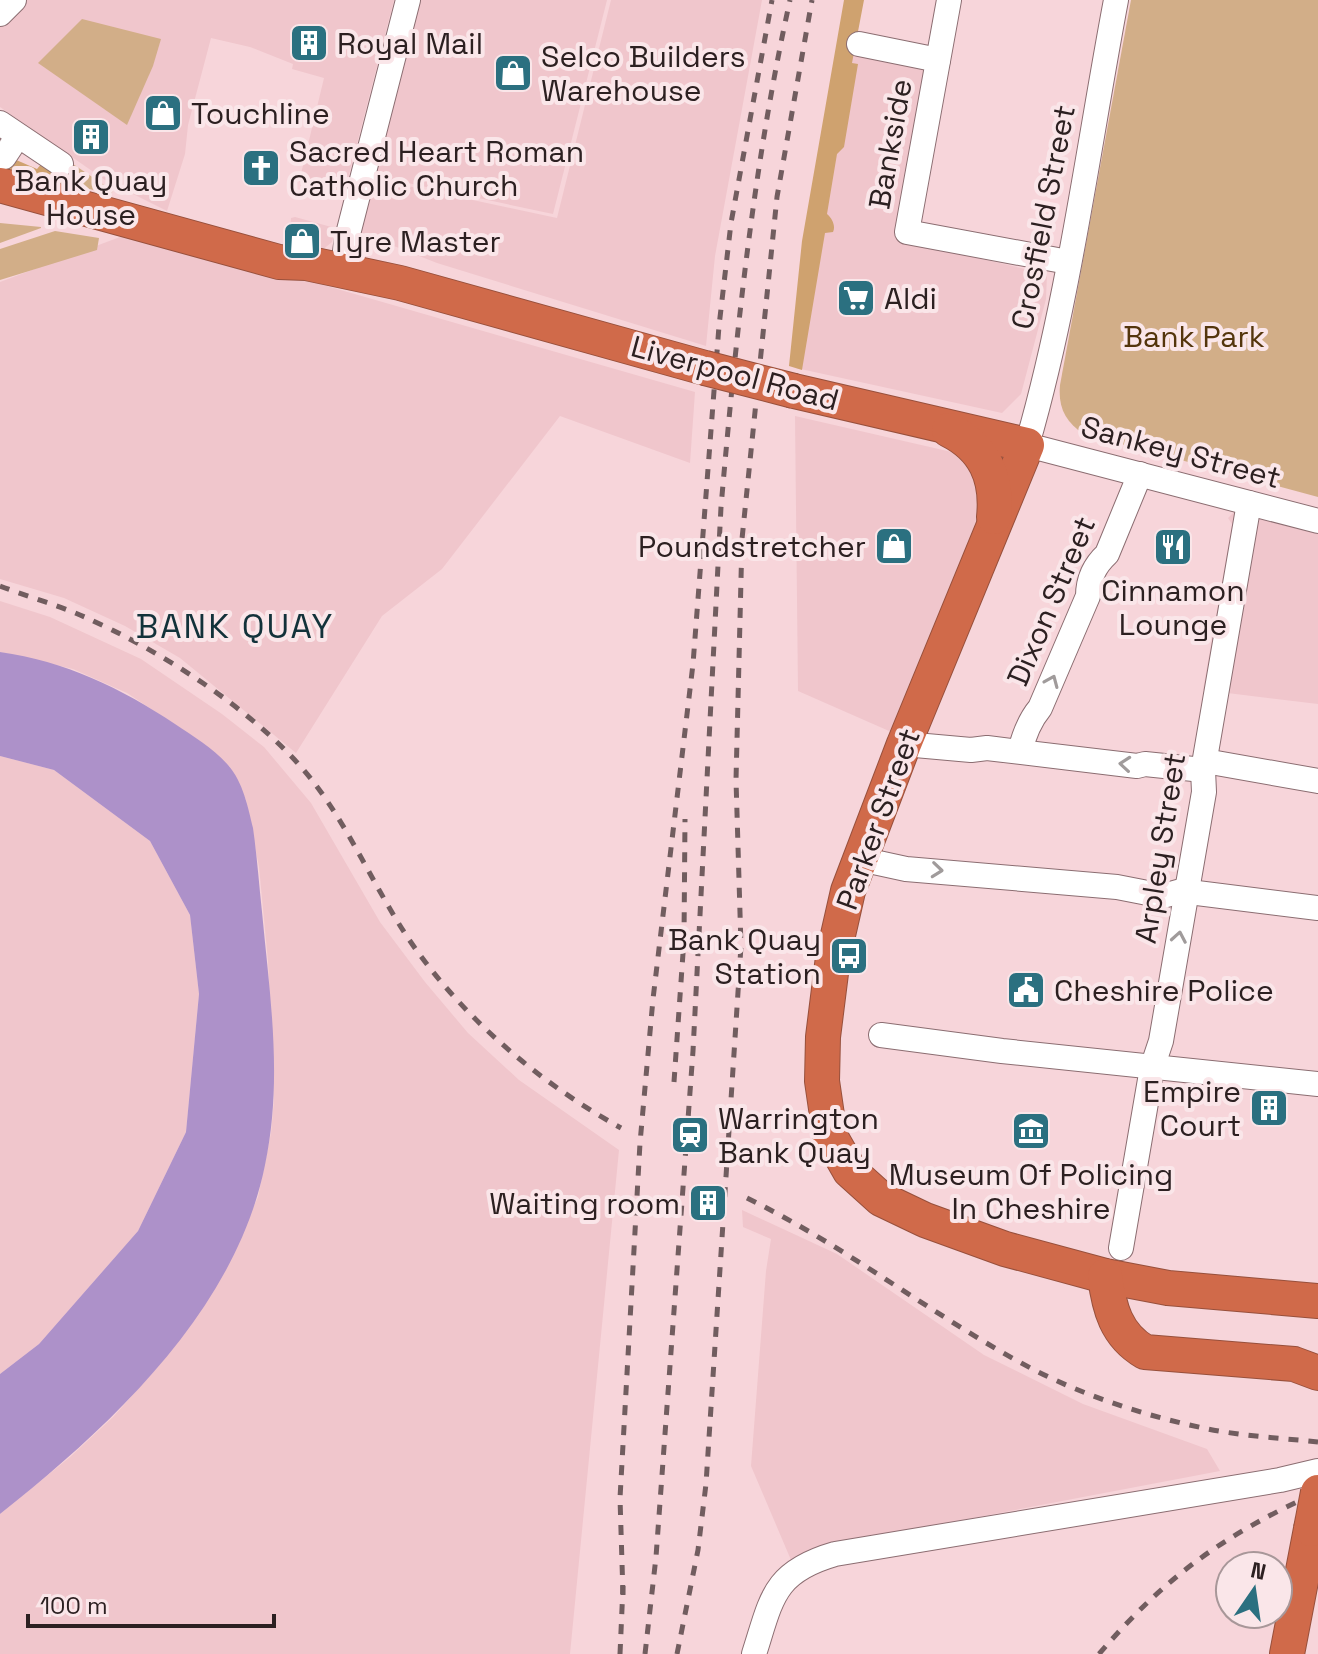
<svg xmlns="http://www.w3.org/2000/svg" width="1318" height="1654" viewBox="0 0 1318 1654" font-family="'Space Grotesk',sans-serif">
<style>
.built{fill:#f0c6cc}
.green{fill:#d2ae88}
.forest{fill:#cfa26f}
.water{fill:#ad91c9}
.lines{fill:none;stroke-linecap:round;stroke-linejoin:round}
.minor-casing{stroke:#8b6d71;stroke-width:26}
.highway-casing{stroke:#97503c;stroke-width:36}
.minor{stroke:#fff;stroke-width:24}
.highway{stroke:#d06a4a;stroke-width:34}
.rail{stroke:#715d5f;stroke-width:5;stroke-dasharray:10 10;stroke-linecap:butt}
.highway-bridge-casing{stroke:#97503c;stroke-width:36;stroke-linecap:butt}
.highway-bridge{stroke:#d06a4a;stroke-width:34}
.oneway{stroke:#a09b9b}
.labels{text-anchor:middle;dominant-baseline:central;stroke-width:8;stroke-linejoin:round;paint-order:stroke}
.poi-label{font-size:30px;fill:#2c2021;stroke:#fae6e9;text-anchor:start}
.street-label{font-size:30px;fill:#2c2021;stroke:#fae6e9}
.park-label{font-size:30px;fill:#54350c;stroke:#fae6e9}
.quarter-label{font-size:34px;letter-spacing:2px;fill:#12323a;stroke:#fae6e9}
</style>
<rect width="100%" height="100%" fill="#f7d5da"/>
<g class="built">
<path d="M0,0H394L344,194L299,182L324,78L292,69L293,64L250,47L211,38L188,125L185,154L167,211L105,180L0,107Z"/>
<path d="M418,0H607L553,214L375,176Z"/>
<path d="M611,0H762L715,256L706,346L437,263L361,233L375,179L557,218Z"/>
<path d="M849,49L940,67L903,241L1047,274L1046,299L1021,394L1002,413L796,368Z"/>
<path d="M295,217L335,228L332,242L316,255L289,246L291,218Z"/>
<path d="M136,231L695,392L690,463L560,416L442,569L382,616L296,753L180,658L125,626L64,598L0,579V282Z"/>
<path d="M795,416L956,453L970,469L985,512L905,738L798,691Z"/>
<path d="M1234,512L1318,534V704L1203,690L1232,524L1228,518Z"/>
<path d="M0,601L50,617L141,659L222,714L264,747L311,803L380,922L425,982L468,1033L519,1080L619,1150L570,1654H0V1514L70,1457L113,1417L156,1369L191,1324L222,1275L258,1197L271,1133L274,1100L268,961L259,867L246,800L230,767L201,742L127,693L73,669L0,652Z"/>
<path d="M0,756L54,770L150,841L190,915L199,994L186,1132L138,1231L39,1344L0,1374Z"/>
<path d="M742,1210L837,1254L984,1355L1083,1404L1207,1449L1220,1471L815,1548L791,1560L751,1466L766,1271L771,1239L743,1227Z"/>
</g>
<g class="green">
<path d="M1131,0H1318V497L1084,434C1065,422 1058,407 1060,385Z"/>
<path d="M82,19L161,39L153,66L127,125L38,63Z"/>
<path d="M70,162L113,191L111,194L63,183L58,172Z"/>
<path d="M0,223L41,227V228L0,243Z"/>
<path d="M55,231L99,238L97,250L0,280V249Z"/>
</g>
<g class="forest">
<path d="M844,0H864L852,63L858,64L844,147L837,154L827,214C832,218 836,226 833,232L825,233L802,370L789,366L802,241Z"/>
<path d="M14,159L37,169L43,162L58,172L63,183L0,167Z"/>
</g>
<path class="water" d="M0,652C65,661 121,688 175,724C193,736 214,749 228,765C243,782 248,807 253,828C257,856 259,884 262,912C270,997 283,1080 265,1165C236,1310 111,1426 0,1514V1374L39,1344L138,1231L186,1132L199,994L190,915L150,841L54,770L0,756Z"/>
<g class="lines">
<defs>
<g id="minor">
<path d="M949,0L907,232L1068,262"/>
<path d="M1116,0C1088,148 1069,300 1027,445L1318,521"/>
<path d="M0,14L14,0"/>
<path d="M859,44L938,60"/>
<path d="M0,123L61,164"/>
<path d="M4,157L18,136"/>
<path d="M342,272L347,238L408,0"/>
<path d="M904,744L971,750L987,748L1137,766L1145,764L1203,770"/>
<path d="M1020,751C1024,735 1029,721 1040,708L1088,596C1088,580 1095,565 1107,554L1140,474"/>
<path d="M1205,761L1318,781"/>
<path d="M860,859L906,869L1117,887L1163,896L1181,891L1318,908"/>
<path d="M881,1035L1002,1051L1318,1084"/>
<path d="M1121,1248L1152,1068L1161,1041L1204,792L1203,770L1249,503"/>
<path d="M754,1654C772,1598 773,1572 835,1554L1280,1480L1318,1471"/>
</g>
<g id="highway">
<path d="M0,185L279,262L306,263L400,283L705,368"/>
<path d="M794,391L1027,445L904,744L848,891L833,957L823,1037L822,1081L830,1136L850,1171L881,1199L925,1220L1005,1249L1105,1276L1168,1288L1318,1301"/>
<path d="M949,430C985,448 998,478 994,517"/>
<path d="M1105,1276C1109,1308 1116,1335 1145,1352L1294,1364L1318,1373"/>
<path d="M1287,1654L1311,1529"/>
</g>
</defs>
<use href="#minor" class="minor-casing"/>
<use href="#highway" class="highway-casing"/>
<use href="#minor" class="minor"/>
<use href="#highway" class="highway"/>
<g class="rail">
<path d="M0,586C26,596 54,604 80,615C159,649 263,715 315,784C350,830 374,886 406,935C459,1015 538,1082 621,1128"/>
<path d="M674,1082L684,939L685,819"/>
<path d="M747,1198C841,1244 923,1308 1014,1359C1072,1392 1138,1414 1203,1428C1240,1436 1280,1438 1318,1442"/>
<path d="M623,1595L620,1498L640,1143L653,999L693,664L719,326L731,223L772,0"/>
<path d="M620,1654L623,1586"/>
<path d="M645,1654L656,1557L693,1051L721,507C736,336 753,167 790,0"/>
<path d="M677,1654L698,1550L706,1484L741,946L736,780L742,539L777,197L812,0"/>
<path d="M1099,1654C1167,1575 1224,1535 1318,1492"/>
</g>
<defs>
<g id="highway-bridge">
<path d="M705,368L794,391"/>
<path d="M1311,1529L1318,1492"/>
</g>
</defs>
<use href="#highway-bridge" class="highway-bridge-casing"/>
<use href="#highway-bridge" class="highway-bridge"/>
</g>
<defs><path id="oneway-chevron" d="M-2-3.5L2.5 0L-2 3.5" fill="none" stroke-width="1.6" stroke-linecap="round" stroke-linejoin="round" transform="scale(2)"/></defs>
<g class="oneway">
<use href="#oneway-chevron" transform="translate(1052 681) rotate(-67)"/>
<use href="#oneway-chevron" transform="translate(1125 764) rotate(-175)"/>
<use href="#oneway-chevron" transform="translate(937 870) rotate(6)"/>
<use href="#oneway-chevron" transform="translate(1179 937) rotate(-80)"/>
</g>
<defs>
<symbol id="building-square" viewBox="-11 -11 22 22"><rect x="-9" y="-9" width="18" height="18" rx="4" fill="#2b7080" stroke="#fae6e9"/><path d="M-4-6H4V6H1V3H-1V6H-4ZM-2.5-4.3h1.7v1.8h-1.7ZM.8-4.3h1.7v1.8H.8ZM-2.5-1h1.7V.8h-1.7ZM.8-1h1.7V.8H.8Z" fill="#fff"/></symbol>
<symbol id="shop-square" viewBox="-11 -11 22 22"><rect x="-9" y="-9" width="18" height="18" rx="4" fill="#2b7080" stroke="#fae6e9"/><path d="M-5-2.5h2.3a2.7 3.5 0 0 1 5.4 0H5L5.5 6h-11ZM-1.5-2.5h3a1.5 2.3 0 0 0-3 0Z" fill="#fff"/></symbol>
<symbol id="church-square" viewBox="-11 -11 22 22"><rect x="-9" y="-9" width="18" height="18" rx="4" fill="#2b7080" stroke="#fae6e9"/><path d="M-1.2-6h2.4v3.5h3.3v2.4h-3.3V6h-2.4V-.1h-3.3v-2.4h3.3Z" fill="#fff"/></symbol>
<symbol id="supermarket-square" viewBox="-11 -11 22 22"><rect x="-9" y="-9" width="18" height="18" rx="4" fill="#2b7080" stroke="#fae6e9"/><path d="M-6-5.5h2.5l.6 2H6L4.5 2H-2.5L-4.4-4H-6ZM-1.5 3.2a1.3 1.3 0 1 0 .1 0ZM3 3.2a1.3 1.3 0 1 0 .1 0Z" fill="#fff"/></symbol>
<symbol id="restaurant-square" viewBox="-11 -11 22 22"><rect x="-9" y="-9" width="18" height="18" rx="4" fill="#2b7080" stroke="#fae6e9"/><path d="M-5-6h1v4h1v-4h1v4h1v-4h1v5L-1.5 .5V6h-2V.5L-5-1ZM5-6V6H3V1.5H1.5Q1.5-4 5-6Z" fill="#fff"/></symbol>
<symbol id="bus-square" viewBox="-11 -11 22 22"><rect x="-9" y="-9" width="18" height="18" rx="4" fill="#2b7080" stroke="#fae6e9"/><path d="M-5-6H5V4H4V6H2V4H-2V6H-4V4H-5ZM-3.5-4V0h7V-4ZM-3.5 1.2v1.5H-2V1.2ZM2 1.2v1.5H3.5V1.2Z" fill="#fff"/></symbol>
<symbol id="civic-square" viewBox="-11 -11 22 22"><rect x="-9" y="-9" width="18" height="18" rx="4" fill="#2b7080" stroke="#fae6e9"/><path d="M-.6-6.5H3V-4.5H.6V-3L4-1V1h2V6H-6V1h2V-1L-.6-3ZM-1.2 2.5V6h2.4V2.5Z" fill="#fff"/></symbol>
<symbol id="museum-square" viewBox="-11 -11 22 22"><rect x="-9" y="-9" width="18" height="18" rx="4" fill="#2b7080" stroke="#fae6e9"/><path d="M0-6L6-3V-2H-6V-3ZM-5-1h2V3h-2ZM-1-1h2V3h-2ZM3-1h2V3H3ZM-6 4H6V6H-6Z" fill="#fff"/></symbol>
<symbol id="station-square" viewBox="-11 -11 22 22"><rect x="-9" y="-9" width="18" height="18" rx="4" fill="#2b7080" stroke="#fae6e9"/><path d="M-3-6H3Q5-6 5-4V2Q5 4 3 4L4.5 6H3L1.5 4h-3L-3 6H-4.5L-3 4Q-5 4-5 2V-4Q-5-6-3-6ZM-3.5-4v3h7v-3ZM-3.5 1v1.5H-2V1ZM2 1v1.5H3.5V1Z" fill="#fff"/></symbol>
</defs>
<g fill-rule="evenodd">
<use href="#building-square" x="287" y="21" width="44" height="44"/>
<use href="#shop-square" x="491" y="51" width="44" height="44"/>
<use href="#shop-square" x="141" y="91" width="44" height="44"/>
<use href="#building-square" x="69" y="115" width="44" height="44"/>
<use href="#church-square" x="239" y="146" width="44" height="44"/>
<use href="#shop-square" x="280" y="219" width="44" height="44"/>
<use href="#supermarket-square" x="834" y="276" width="44" height="44"/>
<use href="#shop-square" x="872" y="524" width="44" height="44"/>
<use href="#restaurant-square" x="1151" y="525" width="44" height="44"/>
<use href="#bus-square" x="827" y="934" width="44" height="44"/>
<use href="#civic-square" x="1004" y="968" width="44" height="44"/>
<use href="#building-square" x="1247" y="1086" width="44" height="44"/>
<use href="#museum-square" x="1009" y="1109" width="44" height="44"/>
<use href="#station-square" x="668" y="1113" width="44" height="44"/>
<use href="#building-square" x="686" y="1181" width="44" height="44"/>
</g>
<g class="labels">
<g class="poi-label">
<text x="337" y="43">Royal Mail</text>
<text x="541" y="56">Selco Builders<tspan x="541" dy="34">Warehouse</tspan></text>
<text x="191" y="113">Touchline</text>
<text x="289" y="151">Sacred Heart Roman<tspan x="289" dy="34">Catholic Church</tspan></text>
<text x="91" y="180" text-anchor="middle">Bank Quay<tspan x="91" dy="34">House</tspan></text>
<text x="330" y="241">Tyre Master</text>
<text x="884" y="298">Aldi</text>
<text x="866" y="546" text-anchor="end">Poundstretcher</text>
<text x="1173" y="590" text-anchor="middle">Cinnamon<tspan x="1173" dy="34">Lounge</tspan></text>
<text x="821" y="939" text-anchor="end">Bank Quay<tspan x="821" dy="34">Station</tspan></text>
<text x="1054" y="990">Cheshire Police</text>
<text x="1241" y="1091" text-anchor="end">Empire<tspan x="1241" dy="34">Court</tspan></text>
<text x="718" y="1118">Warrington<tspan x="718" dy="34">Bank Quay</tspan></text>
<text x="1031" y="1174" text-anchor="middle">Museum Of Policing<tspan x="1031" dy="34">In Cheshire</tspan></text>
<text x="680" y="1203" text-anchor="end">Waiting room</text>
</g>
<g class="street-label">
<text transform="translate(890 144) rotate(-80)">Bankside</text>
<text transform="translate(1043 217) rotate(-79)">Crosfield Street</text>
<text transform="translate(735 373) rotate(15)">Liverpool Road</text>
<text transform="translate(1181 452) rotate(15)">Sankey Street</text>
<text transform="translate(1051 601) rotate(-67)">Dixon Street</text>
<text transform="translate(878 819) rotate(-70)">Parker Street</text>
<text transform="translate(1160 848) rotate(-81)">Arpley Street</text>
</g>
<g class="park-label">
<text x="1194" y="336">Bank Park</text>
</g>
<g class="quarter-label">
<text x="235" y="626">BANK QUAY</text>
</g>
</g>
<g transform="translate(1254 1590) rotate(13)"><circle r="38" fill="#fae6e9" stroke="#a89799" stroke-width="2"/>
<path d="M0-6L14 30L0 20L-14 30Z" fill="#2b7080"/>
<text y="-12" font-size="22" font-weight="bold" text-anchor="middle" fill="#2c2021">N</text>
</g>
<path d="M28 1614v12h246v-12" fill="none" stroke="#2c2021" stroke-width="4"/>
<text x="40" y="1614" font-size="24" fill="#2c2021" stroke="#fae6e9" stroke-width="6" paint-order="stroke">100 m</text>
</svg>
